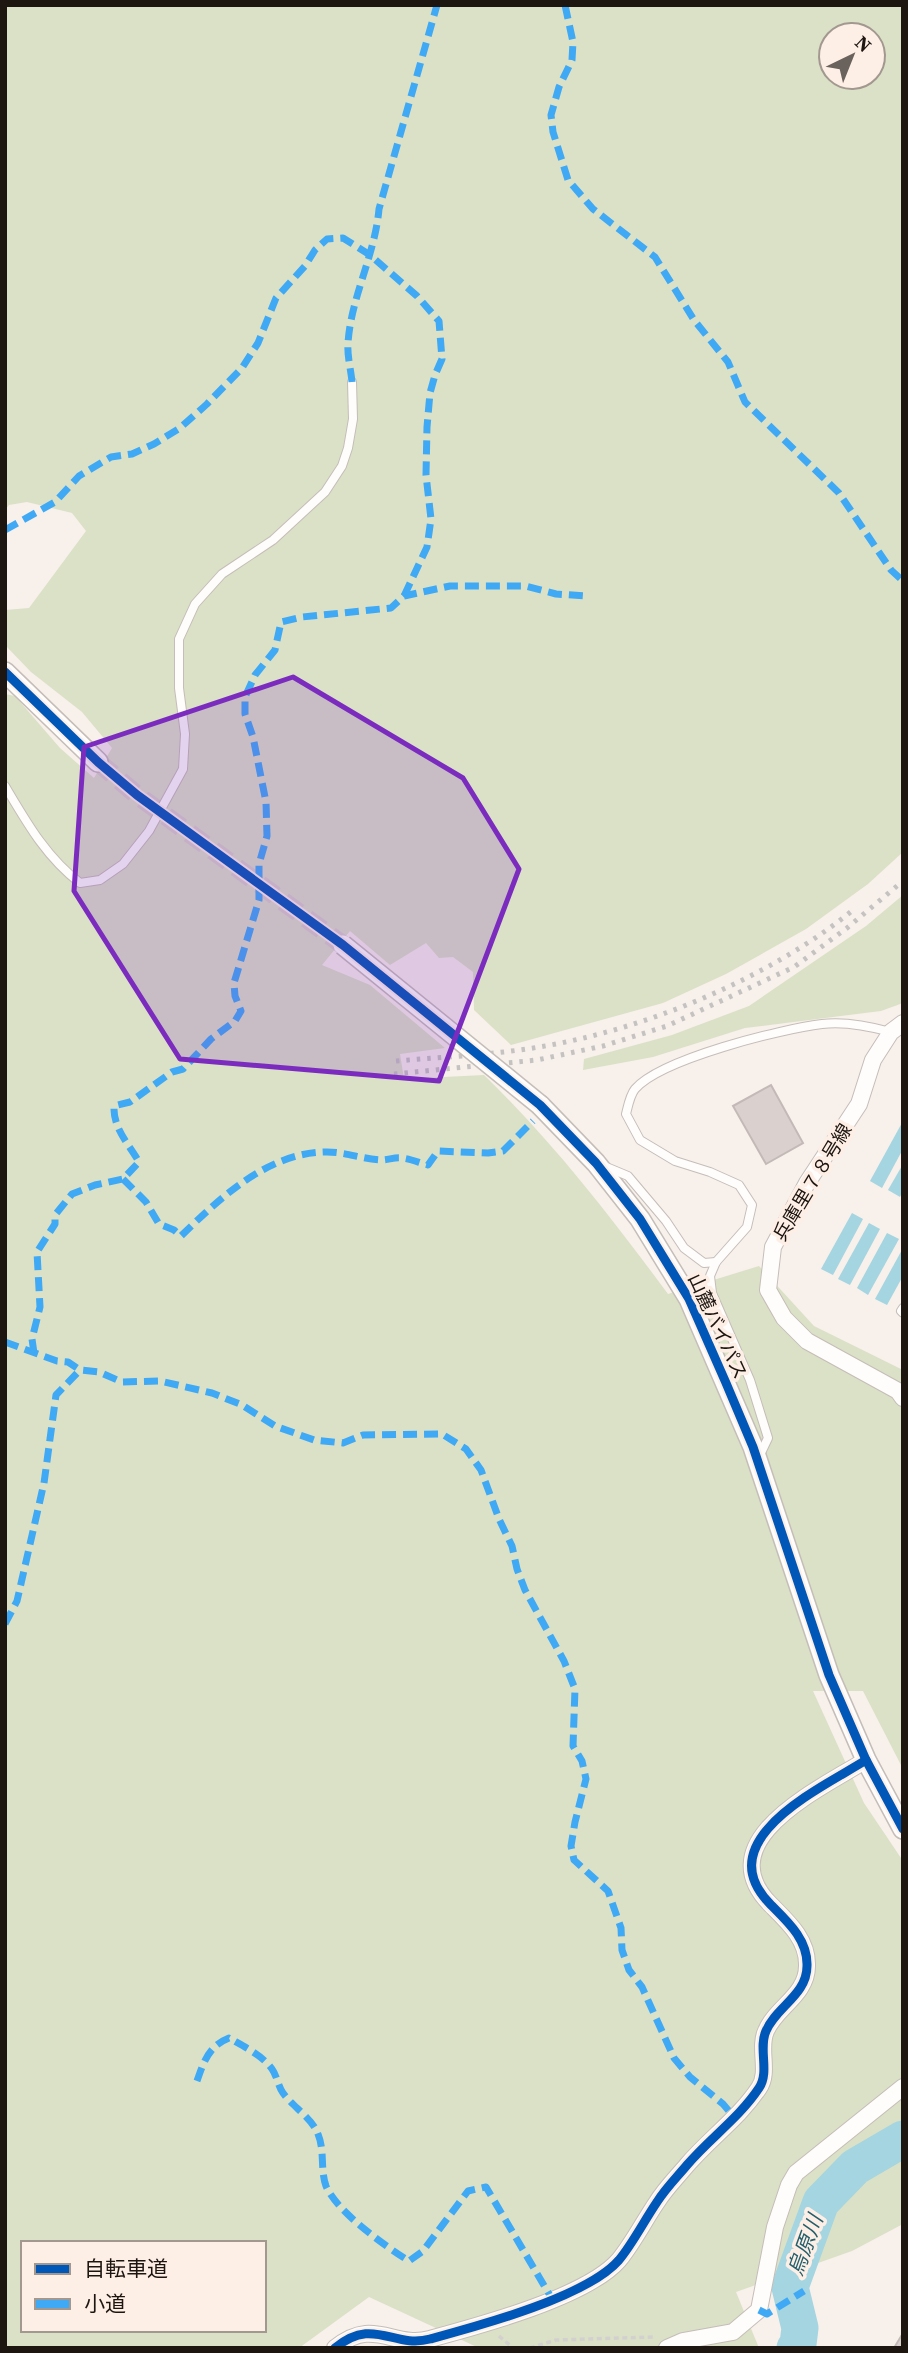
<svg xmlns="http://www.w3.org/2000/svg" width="908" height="2353" viewBox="0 0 908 2353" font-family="'Source Serif 4','Noto Sans JP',serif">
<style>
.green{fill:#dbe1c6;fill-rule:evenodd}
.water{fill:#a4d5e0}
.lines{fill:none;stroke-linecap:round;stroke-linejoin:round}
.river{stroke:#a4d5e0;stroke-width:37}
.building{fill:#dad1ce;stroke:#c3bab7;stroke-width:2}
.tertiary-tunnel{stroke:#d7cfca;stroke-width:19;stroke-dasharray:19 10;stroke-linecap:butt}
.service-casing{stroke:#c5bdb8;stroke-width:10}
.minor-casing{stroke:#c5bdb8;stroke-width:18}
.tertiary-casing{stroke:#c5bdb8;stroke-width:22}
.path{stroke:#d3d1cf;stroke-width:3.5;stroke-dasharray:5 3.5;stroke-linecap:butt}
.service{stroke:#fefdfc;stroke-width:8}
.minor{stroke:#fefdfc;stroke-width:16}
.tertiary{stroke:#fefdfc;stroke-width:19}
.rail{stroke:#c5c3c1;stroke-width:5;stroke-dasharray:3.5 7;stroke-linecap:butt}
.tertiary-bridge-casing{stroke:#c5bdb8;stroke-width:22;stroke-linecap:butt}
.tertiary-bridge{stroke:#fefdfc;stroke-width:19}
.quiet{stroke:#3fa9f5;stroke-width:7;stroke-dasharray:14 7;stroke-linecap:butt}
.cycleway-casing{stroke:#fdefe6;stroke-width:13}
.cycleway{stroke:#0057b8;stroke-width:9}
.marked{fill:#7b2cbf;fill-opacity:0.2;stroke:#7b2cbf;stroke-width:5;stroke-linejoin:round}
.labels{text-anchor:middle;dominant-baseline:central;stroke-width:7;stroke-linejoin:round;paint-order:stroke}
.street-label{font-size:19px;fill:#1d1510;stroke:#fdefe6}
.water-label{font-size:21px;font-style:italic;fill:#235f6c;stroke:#fdefe6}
</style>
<rect width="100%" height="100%" fill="#f8f0eb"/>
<g class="green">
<path d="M5,5H903V852L868,884L806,929L726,974L663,1003L511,1045L474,1010L473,972L453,957L439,958L426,943L390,965L350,931L322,965L370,985L445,1048L400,1054L404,1079L484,1075C553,1142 611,1217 668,1294L759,1266L814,1326L903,1370V1769L863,1691H813L864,1803L903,1861V2224L852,2251L736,2292L759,2348H479L369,2297L299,2348H5V694L15,696L60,748L94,778L112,748L82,712L31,672L5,645V610L29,608L86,531L72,513L27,502L9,505L5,510ZM831,35H873V77H831ZM23,2243H264V2330H23Z"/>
<path d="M903,895V1003L881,1011L745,1028L653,1057L583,1070L584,1059L672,1035L749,1006L866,926Z"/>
</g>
<g class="water">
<path d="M903,1121V1149L882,1188L870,1181Z"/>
<path d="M903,1164V1191L900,1197L888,1190Z"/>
<path d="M852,1213L863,1219L833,1275L821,1269Z"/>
<path d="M869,1223L880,1229L850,1285L838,1279Z"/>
<path d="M887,1233L899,1239L868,1295L857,1288Z"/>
<path d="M903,1248V1276L887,1305L875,1299Z"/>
</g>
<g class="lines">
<path class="river" d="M795,2348L798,2344L800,2328L790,2287L821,2202L855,2167L903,2139"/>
</g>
<g class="building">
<path d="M771,1085L803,1143L766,1164L733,1106Z"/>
<path d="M903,2333V2348H894Z"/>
</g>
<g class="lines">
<path class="tertiary-tunnel" d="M98,762L137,795L343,945"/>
<defs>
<g id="service">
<path d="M5,786C27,823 46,857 80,883L100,880L123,864L149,831L183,769L185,734L179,688V639L195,604L222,574L273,540L325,492L342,466L348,448L353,419L352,382"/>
<path d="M604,1166L628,1176L666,1221L684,1248L704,1263L716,1262"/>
<path d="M903,1308L901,1311L903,1313"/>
<path d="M759,1457L768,1438L750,1380L712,1293L710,1276L716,1262L747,1227L752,1205L739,1185L710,1172L675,1161L640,1140L626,1114C628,1106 630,1095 635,1089C661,1059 781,1029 822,1024C845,1021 869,1026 891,1032"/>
</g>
<g id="minor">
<path d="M903,1023L891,1032L873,1060L859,1104L807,1183L773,1247L768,1290L784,1318L807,1341L898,1391L903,1398"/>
<path d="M335,2348C374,2316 393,2349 430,2339C478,2326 587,2297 619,2260C633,2243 644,2221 657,2202C665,2189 677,2177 687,2165C710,2138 739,2118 759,2088C770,2072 758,2048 766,2031C776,2007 807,1995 807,1966C808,1940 788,1922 771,1905C706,1840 822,1788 866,1760"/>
<path d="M667,2348L683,2341L733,2332L759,2310L775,2227L789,2185L796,2173L903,2087"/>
</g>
<g id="tertiary">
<path d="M5,672L98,762"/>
<path d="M540,1105L596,1163L640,1219L689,1299L753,1447L829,1675L866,1760L903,1829"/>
</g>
</defs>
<use href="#service" class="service-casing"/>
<use href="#minor" class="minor-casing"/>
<use href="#tertiary" class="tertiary-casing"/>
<g class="path">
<path d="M499,2336L513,2348"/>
<path d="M530,2348L556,2340L654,2337"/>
</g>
<use href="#service" class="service"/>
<use href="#minor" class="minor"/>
<use href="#tertiary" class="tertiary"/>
<g class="rail">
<path d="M396,1061C443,1057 492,1055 539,1047C644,1030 770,978 853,910"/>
<path d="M394,1074L537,1060L603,1046L667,1026L794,967L847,928L903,881"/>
</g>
<defs>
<path id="tertiary-bridge" d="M343,945L540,1105"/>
</defs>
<use href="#tertiary-bridge" class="tertiary-bridge-casing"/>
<use href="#tertiary-bridge" class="tertiary-bridge"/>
<g class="quiet">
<path d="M565,5L573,42L572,60L559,87L551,115L553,132L568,180L593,209L655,257L694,320L728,362L745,402L839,493L891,570L903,581"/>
<path d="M352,382C351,370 347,356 348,343C351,297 375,255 379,209L437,5"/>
<path d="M5,530L55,502L79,476L111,457L132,454L154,444L180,428L207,404L242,368L258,343L276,298L305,266L315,250L327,239L343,238L370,255L417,296L439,321L442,359L435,375L430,393L427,427L426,475L431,519L427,547L404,596"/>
<path d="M123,1179L146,1202L159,1224L174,1230L181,1236C220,1198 268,1152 327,1152C345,1152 363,1159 381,1160C388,1160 395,1157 402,1158C411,1159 420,1163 428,1165L438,1151L488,1153L503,1151L533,1121"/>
<path d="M5,1342L57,1361L68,1362L80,1370L99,1372L122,1382L160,1381L212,1393L242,1405L275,1426L314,1440L343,1443L363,1435L442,1434L466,1449L481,1470L499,1519L512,1546L517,1569L525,1590L564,1661L575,1689L573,1746L582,1761L586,1779L575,1822L571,1846L574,1860L608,1891L621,1928L622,1950L629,1970L642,1987L674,2058L690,2077L723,2104L735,2118"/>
<path d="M34,1353L32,1339L40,1307L37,1252L55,1224V1215L72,1194L95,1185L123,1179L139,1162C129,1144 113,1129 114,1106L130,1102L172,1072L183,1069L211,1039L235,1021L241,1011L235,996L234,983L259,900V864L267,836L266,802L253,737L245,714V697L255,675L275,650L281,622L302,617L391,608L404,596L450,586H525L556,594L586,596"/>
<path d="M5,1624L17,1601L44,1483L56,1395L80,1370"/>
<path d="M197,2081C204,2061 209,2046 229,2038C243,2046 262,2055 272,2069C277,2076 278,2086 283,2093C293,2107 312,2118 318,2134C325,2151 320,2169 326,2186C337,2212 385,2246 409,2261L423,2251L468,2191L486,2187L552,2299"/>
<path d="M759,2310L767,2314L804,2291"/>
</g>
<defs>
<g id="cycleway">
<path d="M5,672L98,762L137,795L343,945L540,1105L596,1163L640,1219L689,1299L726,1383L753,1447L829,1675L866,1760L903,1829"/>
<path d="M335,2348C374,2316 393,2349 430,2339C478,2326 587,2297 619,2260C633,2243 644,2221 657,2202C665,2189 677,2177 687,2165C710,2138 739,2118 759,2088C770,2072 758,2048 766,2031C776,2007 807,1995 807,1966C808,1940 788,1922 771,1905C706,1840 822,1788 866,1760"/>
</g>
</defs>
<use href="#cycleway" class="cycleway-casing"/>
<use href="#cycleway" class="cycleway"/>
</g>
<path class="marked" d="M293,677L463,778L519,869L439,1081L180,1059L74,891L84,747Z"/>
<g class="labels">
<g class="street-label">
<text transform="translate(812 1182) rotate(-59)">兵庫里７８号線</text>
<text transform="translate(718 1326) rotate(65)">山麓バイパス</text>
</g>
<g class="water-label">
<text transform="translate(805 2245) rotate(-70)">烏原川</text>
</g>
</g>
<rect width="908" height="2353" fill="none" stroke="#1d1510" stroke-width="14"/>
<rect x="21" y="2241" width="245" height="91" fill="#fdefe6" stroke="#a39890" stroke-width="2"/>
<rect x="35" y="2264" width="35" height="10" fill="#0057b8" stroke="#a39890" stroke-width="2"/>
<text x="84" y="2276" font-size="21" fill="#1d1510">自転車道</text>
<rect x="35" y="2299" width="35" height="10" fill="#3fa9f5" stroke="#a39890" stroke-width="2"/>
<text x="84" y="2311" font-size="21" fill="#1d1510">小道</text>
<g transform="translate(852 56) rotate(43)"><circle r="33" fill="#fdefe6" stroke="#a39890" stroke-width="2"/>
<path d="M0-5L12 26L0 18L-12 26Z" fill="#6a625d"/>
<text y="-10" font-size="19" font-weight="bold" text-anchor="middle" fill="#1d1510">N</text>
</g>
</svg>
